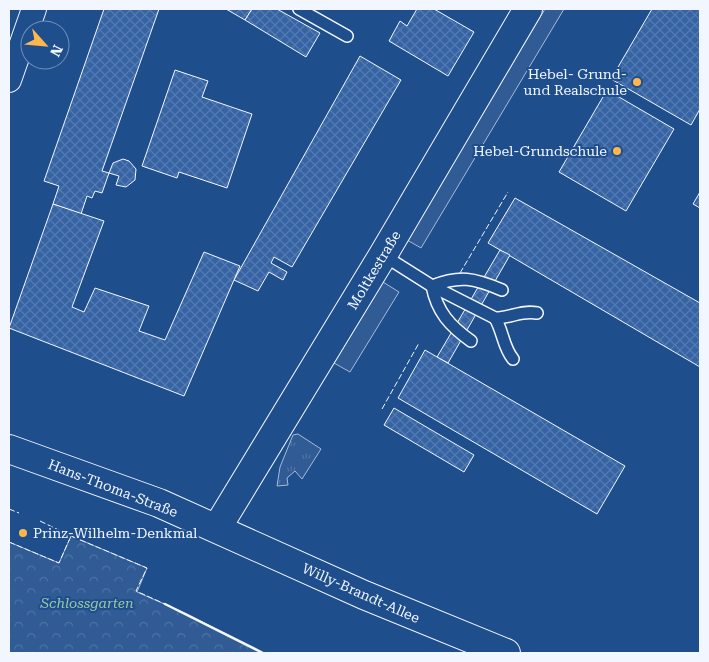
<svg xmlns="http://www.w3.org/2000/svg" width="709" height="662" viewBox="0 0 709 662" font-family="'Roboto Serif',serif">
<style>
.grass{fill:url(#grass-tufts);stroke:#a8bbd7}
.park{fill:url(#park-crowns);stroke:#a8bbd7}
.built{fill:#305b95;stroke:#a8bbd7}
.building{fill:url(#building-cross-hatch);stroke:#f2f6ff}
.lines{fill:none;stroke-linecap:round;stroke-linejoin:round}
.service-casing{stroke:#f2f6ff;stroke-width:14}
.minor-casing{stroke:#f2f6ff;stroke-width:26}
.secondary-casing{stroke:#f2f6ff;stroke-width:30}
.service{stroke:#1f4e8c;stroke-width:11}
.minor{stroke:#1f4e8c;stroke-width:24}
.secondary{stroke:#1f4e8c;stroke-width:28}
.fence{stroke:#f2f6ff;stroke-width:1;stroke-dasharray:6 2.5;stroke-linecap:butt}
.wall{stroke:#f2f6ff;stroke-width:2.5}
.poi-dot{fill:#ffb74d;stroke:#1f4e8c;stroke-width:2}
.labels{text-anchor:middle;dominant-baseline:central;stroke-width:4;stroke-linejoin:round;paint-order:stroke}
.poi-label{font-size:14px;fill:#f2f6ff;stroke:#1f4e8c;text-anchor:end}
.street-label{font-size:14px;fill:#f2f6ff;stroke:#1f4e8c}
.park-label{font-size:14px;font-style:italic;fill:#97c8a6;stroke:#1f4e8c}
</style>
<defs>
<pattern id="grass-tufts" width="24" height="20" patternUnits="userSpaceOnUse" patternTransform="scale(1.25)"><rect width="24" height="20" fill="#305b95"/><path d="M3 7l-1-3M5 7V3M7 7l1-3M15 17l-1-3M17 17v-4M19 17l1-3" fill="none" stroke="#4e73a5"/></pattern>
<pattern id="park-crowns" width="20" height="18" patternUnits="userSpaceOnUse" patternTransform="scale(1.25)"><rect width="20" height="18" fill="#305b95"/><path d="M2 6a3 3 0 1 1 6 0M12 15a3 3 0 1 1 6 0" fill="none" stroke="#4e73a5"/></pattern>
<pattern id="building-cross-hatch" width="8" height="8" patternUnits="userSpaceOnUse" patternTransform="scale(1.25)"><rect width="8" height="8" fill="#3563a3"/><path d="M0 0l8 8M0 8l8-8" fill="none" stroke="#537ab1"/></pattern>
</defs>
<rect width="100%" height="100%" fill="#1f4e8c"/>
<path class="grass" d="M298,434L321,449L302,479L295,471L287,478L288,485L277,486L280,467L293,435Z"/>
<path class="park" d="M71,536L147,568L137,592L187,614L263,653H9V542L59,563Z"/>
<g class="built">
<path d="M545,9H564L421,248L407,240Z"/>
<path d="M383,282L399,292L350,372L334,363Z"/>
</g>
<g class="building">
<path d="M104,9H159L102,171L109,173L102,193L95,191L92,198L87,196L81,214L53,204L59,186L44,181Z"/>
<path d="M226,9H252L245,20Z"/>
<path d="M252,9H277L320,33L306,57L245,20Z"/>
<path d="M417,9H434L474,32L448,76L389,41L400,21L407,26Z"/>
<path d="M652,9H700V109L691,125L611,79Z"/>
<path d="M360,56L401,80L292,267L274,257L271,263L287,272L283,280L269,272L258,291L234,280Z"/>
<path d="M175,70L208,81L202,97L252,114L227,188L179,172L177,178L142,166Z"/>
<path d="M607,90L674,129L626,211L559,172Z"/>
<path d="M123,159L129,161L136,169L135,180L126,187L116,185L119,176L109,173L113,163Z"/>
<path d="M700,192V208L693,204Z"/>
<path d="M515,198L700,303V367L488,243Z"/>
<path d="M53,204L104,221L72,307L84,312L95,288L149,306L139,331L165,340L204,252L240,266L184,396L9,328Z"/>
<path d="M500,250L510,255L448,363L437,357Z"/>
<path d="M425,350L625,466L597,514L398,398Z"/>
<path d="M394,408L474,455L464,472L384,425Z"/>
</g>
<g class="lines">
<defs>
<g id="service">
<path d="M299,9L347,36"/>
<path d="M383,255L432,286L495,318C511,318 521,310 537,313"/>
<path d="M432,286C460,275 474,278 502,290"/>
<path d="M432,286C437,312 450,326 471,341"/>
<path d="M495,318C503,331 503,347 513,359"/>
</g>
<path id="minor" d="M9,80L34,9"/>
<g id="secondary">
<path d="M9,449L159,503L364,595L506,653"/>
<path d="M217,528L383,255L528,9"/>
</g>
</defs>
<use href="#service" class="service-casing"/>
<use href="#minor" class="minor-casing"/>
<use href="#secondary" class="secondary-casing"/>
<use href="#service" class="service"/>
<use href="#minor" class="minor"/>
<use href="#secondary" class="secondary"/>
<g class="fence">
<path d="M460,273L508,192"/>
<path d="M382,409L419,343"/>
<path d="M9,509L19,513"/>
<path d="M40,521L71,536"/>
<path d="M9,542L59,563L71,536L147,568L136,591L165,604"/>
</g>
<path class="wall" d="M165,604L263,653"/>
</g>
<g class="poi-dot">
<circle cx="637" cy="82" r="5"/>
<circle cx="617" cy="151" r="5"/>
<circle cx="23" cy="533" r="5"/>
</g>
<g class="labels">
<g class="poi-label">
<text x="627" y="74">Hebel- Grund-<tspan x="627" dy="16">und Realschule</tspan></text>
<text x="607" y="151">Hebel-Grundschule</text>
<text x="33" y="533" text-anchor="start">Prinz-Wilhelm-Denkmal</text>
</g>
<g class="street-label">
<text transform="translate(374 270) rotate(-59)">Moltkestraße</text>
<text transform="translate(113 488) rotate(21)">Hans-Thoma-Straße</text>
<text transform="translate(361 593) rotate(24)">Willy-Brandt-Allee</text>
</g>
<g class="park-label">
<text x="87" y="603">Schlossgarten</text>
</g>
</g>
<rect width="709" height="662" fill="none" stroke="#f2f6ff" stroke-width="20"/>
<g transform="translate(45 45) rotate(117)"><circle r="24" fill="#1f4e8c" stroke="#7391ba"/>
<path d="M0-4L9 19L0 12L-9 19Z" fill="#ffb74d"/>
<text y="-8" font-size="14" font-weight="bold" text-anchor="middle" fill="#f2f6ff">N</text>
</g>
</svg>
